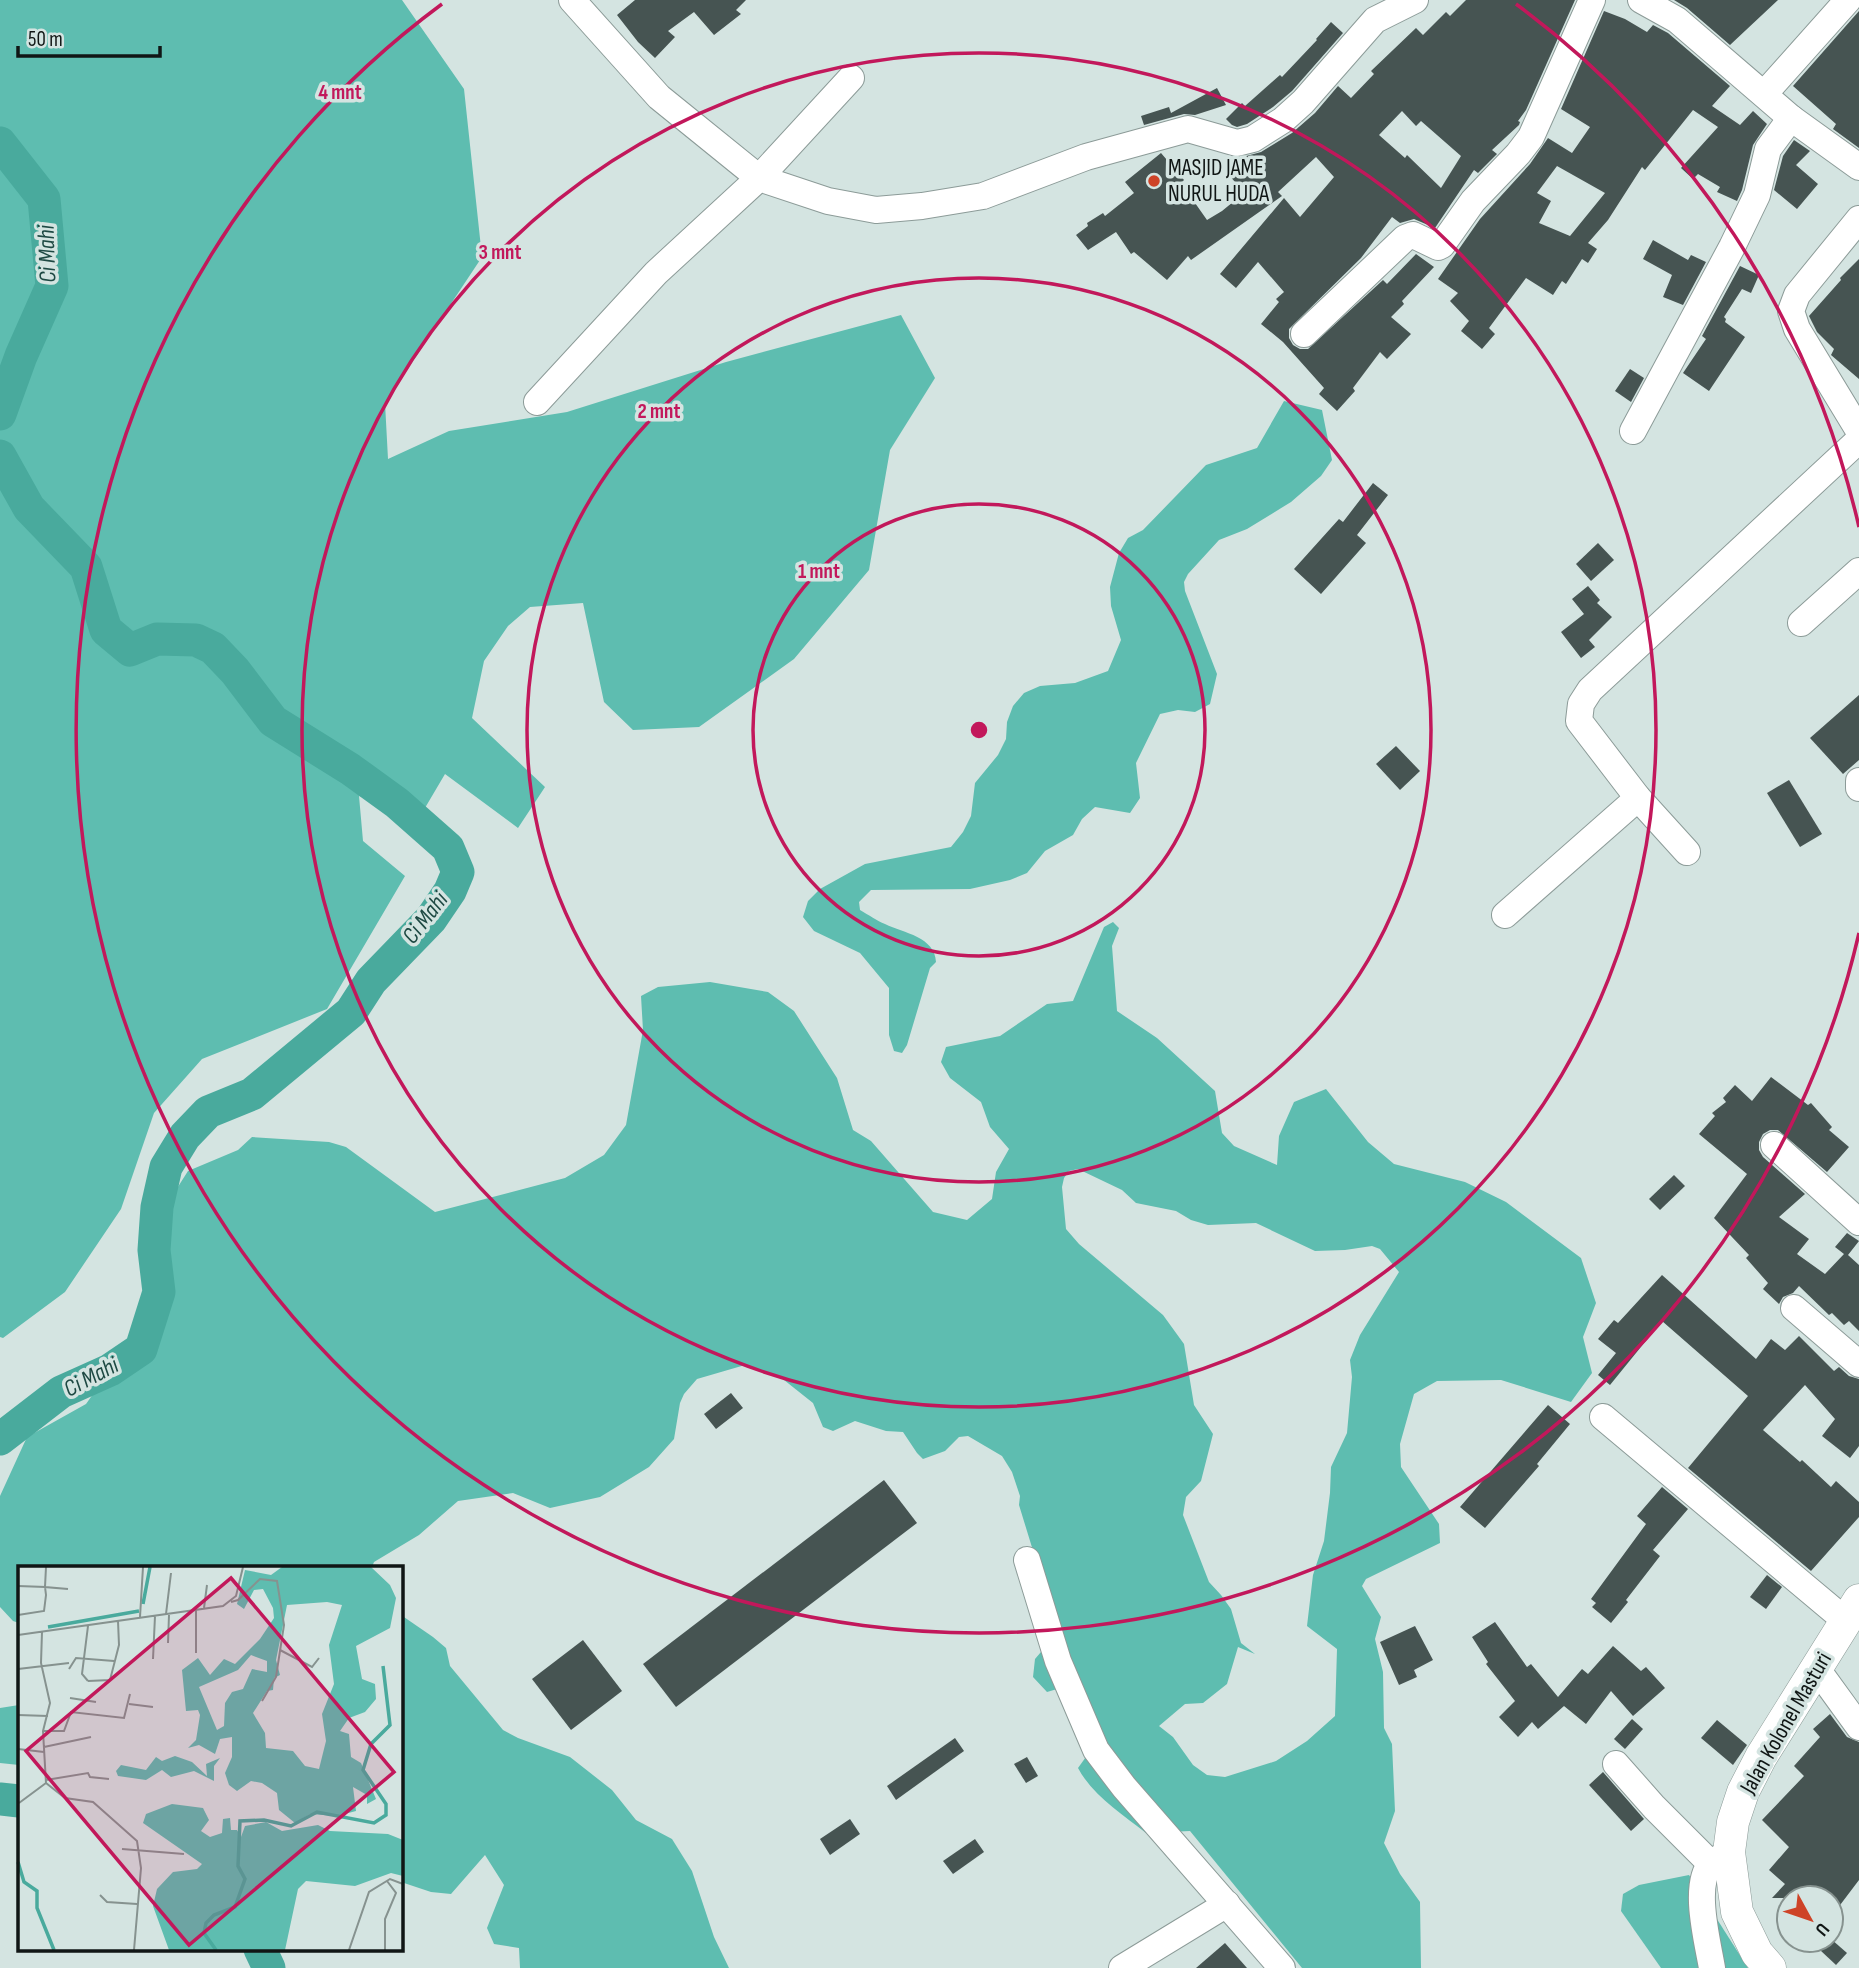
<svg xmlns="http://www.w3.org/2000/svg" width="1859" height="1968" viewBox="0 0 1859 1968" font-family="'Sofia Sans Condensed',sans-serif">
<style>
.forest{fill:#5ebdb0;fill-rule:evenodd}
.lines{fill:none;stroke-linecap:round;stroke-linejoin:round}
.river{stroke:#49aa9d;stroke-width:33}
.building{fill:#465452;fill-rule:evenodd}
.minor-casing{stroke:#8c9b98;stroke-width:28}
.major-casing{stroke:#8c9b98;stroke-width:33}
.minor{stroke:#fff;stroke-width:26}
.major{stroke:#fff;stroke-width:32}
.ring{fill:none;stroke:#c2185b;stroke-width:3.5}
.poi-dot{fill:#ce4327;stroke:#d4e4e1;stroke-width:2.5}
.labels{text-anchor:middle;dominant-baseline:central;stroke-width:7;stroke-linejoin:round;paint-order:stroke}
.poi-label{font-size:23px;fill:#101615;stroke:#d4e4e1;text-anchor:start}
.street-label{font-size:23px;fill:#101615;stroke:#d4e4e1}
.water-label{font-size:24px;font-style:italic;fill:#1e4943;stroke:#d4e4e1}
.inset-river{fill:none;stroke:#49aa9d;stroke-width:3.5}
.inset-road{fill:none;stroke:#86928f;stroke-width:2}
.view{fill:#c2185b;fill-opacity:0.15;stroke:#c2185b;stroke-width:3.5}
.inset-edge{fill:none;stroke:#101615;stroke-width:3.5}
.centre{fill:#c2185b;stroke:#d4e4e1;stroke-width:3.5}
.ring-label{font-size:21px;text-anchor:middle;font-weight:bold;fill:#c2185b;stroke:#d4e4e1;stroke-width:7;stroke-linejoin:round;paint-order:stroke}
</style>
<rect width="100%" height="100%" fill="#d4e4e1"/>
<g class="forest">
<path d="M0,0H402L464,89L482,257L385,403L388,459L449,431L567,412L726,362L901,315L935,378L890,450L869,570L794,659L699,727L633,730L604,702L583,603L530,607L508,626L484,661L472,718L545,787L518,828L445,774L422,813L359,796L363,841L405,876L327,1009L202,1059L154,1113L121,1209L65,1292L3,1338L0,1337Z"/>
<path d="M1284,401L1322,410L1332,460L1321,476L1291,502L1247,529L1219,540L1188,574L1184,582L1185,591L1217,674L1210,704L1195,712L1178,710L1160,714L1136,763L1140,798L1130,813L1095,807L1082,819L1073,835L1045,851L1027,873L1010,880L970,889L871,890L859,902L860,910C869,915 877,921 885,924C904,933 935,937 936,962L930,968L907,1045L902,1053L894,1051L889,1035V988L860,953L814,931L803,917L808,901L820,889L865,864L951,847L963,832L971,816L975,783L998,755L1006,739L1007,722L1013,706L1024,693L1040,686L1075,683L1108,671L1121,640L1111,606L1110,587L1119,553L1128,538L1143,530L1206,465L1257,448Z"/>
<path d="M1113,922L1119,928L1112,946L1117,1011L1157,1038L1215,1091L1222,1133L1234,1146L1277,1165L1279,1136L1294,1102L1326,1089L1368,1142L1394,1164L1465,1182L1506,1202L1581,1258L1596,1303L1583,1337L1592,1373L1571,1402L1501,1380L1437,1381L1414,1394L1400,1444L1401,1467L1439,1524L1440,1543L1366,1579L1362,1586L1381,1617L1375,1639L1383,1672L1384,1728L1392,1744L1395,1811L1384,1843L1400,1874L1420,1902L1421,1968H1302L1190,1831L1146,1833C1121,1813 1093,1796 1078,1768L1101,1736L1064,1687L1047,1692L1033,1677L1035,1659L1058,1632L1019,1505L1020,1496L1012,1472L1002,1456L968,1436L959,1437L945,1451L923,1459L917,1453L903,1432L886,1431L855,1421L833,1431L823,1427L813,1403L779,1376L745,1365L697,1379L684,1394L680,1403L674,1439L649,1467L600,1497L550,1508L513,1493L458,1501L419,1535L374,1562L372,1567H19V1623L13,1621L0,1607V1496L27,1437L86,1404L110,1370L128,1339L166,1294L167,1204L188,1171L238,1150L252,1137L329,1142L346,1147L435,1212L565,1178L604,1155L626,1125L643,1030L641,996L658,987L710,982L768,992L794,1011L837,1078L853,1130L871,1141L933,1212L967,1220L992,1199L996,1172L1009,1149L990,1127L981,1102L950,1078L941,1062L946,1047L1000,1036L1047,1004L1073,1001L1104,927ZM1078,1169L1122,1190L1136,1203L1176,1211L1191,1220L1208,1225L1256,1223L1315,1251L1345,1250L1372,1246L1380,1249L1399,1272L1360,1335L1350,1360L1352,1377L1347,1433L1331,1467L1330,1493L1324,1541L1313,1575L1307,1626L1337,1649L1335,1716L1307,1741L1276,1761L1225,1777L1207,1775L1193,1765L1173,1737L1159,1726L1185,1704L1203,1703L1227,1684L1238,1647L1255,1654L1241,1643L1231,1609L1221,1595L1209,1582L1183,1515L1186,1497L1201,1481L1213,1434L1194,1405L1184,1344L1163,1315L1079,1244L1066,1229L1062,1187L1064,1178L1069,1171Z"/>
<path d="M401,1615L433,1637L446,1648L450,1666L503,1730L518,1738L570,1757L612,1790L636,1820L672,1839L692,1871L714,1937L729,1968H520L519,1948L494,1944L487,1928L504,1885L485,1855L451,1894L431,1892L401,1882Z"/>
<path d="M19,1705V1765L0,1763V1708Z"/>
<path d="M1689,1875L1748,1968H1661L1621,1911L1623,1894L1639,1885Z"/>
</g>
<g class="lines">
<g class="river">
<path d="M0,143L44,199L52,286L21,356L0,414"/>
<path d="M0,456L29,508L86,567L106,630L130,650L157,639L196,640L213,648L235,671L273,721L350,769L397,803L448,848L458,872L450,891L431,919L371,981L351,1012L252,1094L208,1112L185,1136L166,1167L157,1207L154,1250L159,1292L141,1349L110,1370L61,1392L0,1439"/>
<path d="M0,1799L19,1801"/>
<path d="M260,1949L269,1968"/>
</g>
</g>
<g class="building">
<path d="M635,0H746L736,10L741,14L714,35L694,12L668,31L675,37L655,58L638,42L617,15Z"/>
<path d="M1466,0H1575L1526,110L1518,121L1520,122L1519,125L1492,150L1497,154L1478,173L1474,170L1435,228L1414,219L1400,223L1392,217L1361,258L1289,329V338L1293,345L1300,349H1308L1383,280L1387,284L1416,254L1434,267L1402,301L1404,304L1391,317L1411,334L1387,359L1380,352L1353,388L1355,391L1337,411L1319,394L1324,388L1283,342L1261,324L1279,302L1276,299L1284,292L1258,262L1236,288L1220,274L1284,198L1300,217L1334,177L1316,157L1278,192L1282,196L1191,260L1188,256L1167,280L1134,252L1131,254L1116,232L1088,250L1076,235L1088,226L1087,223L1103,213L1105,216L1134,193L1125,182L1161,153L1184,180L1181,183L1207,220L1222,211L1244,193L1225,170L1239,158L1261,152L1292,133L1315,113L1338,86L1351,98L1374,74L1371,71L1416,28L1423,35L1446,12L1450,16ZM1402,111L1416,126L1421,121L1461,156L1441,188L1407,155L1405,158L1379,135Z"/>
<path d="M1674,0H1778L1730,45L1687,8Z"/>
<path d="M1604,11L1625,19L1647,32L1653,25L1668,33L1730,86L1712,106L1740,125L1753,111L1767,124L1753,145L1742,190L1737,201L1717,192L1720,187L1698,174L1693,179L1681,168L1718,127L1693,110L1645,170L1642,167L1608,220L1588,243L1597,249L1588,263L1582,259L1566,284L1562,281L1553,295L1526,278L1489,328L1495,334L1482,349L1461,331L1469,321L1450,301L1458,293L1438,279L1480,219L1530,164L1548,138L1572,153L1590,127L1561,109ZM1557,166L1605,193L1570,236L1539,223L1551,201L1537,193Z"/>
<path d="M1859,11V148L1833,129L1836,124L1793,86Z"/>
<path d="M1331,22L1343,33L1292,91L1273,107L1247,124L1237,127L1232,125L1226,119L1242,103L1245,106L1280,75L1282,77L1317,40L1316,39Z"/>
<path d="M1217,88L1226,105L1195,115L1184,114L1144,125L1141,116L1169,107L1171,113Z"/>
<path d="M1794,140L1810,151L1796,165L1818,184L1797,209L1774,190L1783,156Z"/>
<path d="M1653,240L1688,260L1691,255L1706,262L1683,305L1663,297L1672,275L1643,259Z"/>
<path d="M1859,259V379L1831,355L1834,349L1817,332L1809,316L1841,280L1840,278Z"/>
<path d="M1740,266L1759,275L1751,293L1742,289L1724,317L1726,319L1725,322L1745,337L1709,391L1683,373L1706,339L1702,336Z"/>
<path d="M1630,369L1644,378L1631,402L1615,391Z"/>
<path d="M1373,483L1388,495L1357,535L1366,543L1321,594L1294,569L1339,519L1343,522Z"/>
<path d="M1598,543L1614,560L1591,581L1576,564Z"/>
<path d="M1588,586L1600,600L1597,603L1612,617L1589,640L1595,647L1581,658L1561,632L1584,614L1572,599Z"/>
<path d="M1859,695V760L1843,774L1810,738Z"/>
<path d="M1396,746L1420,771L1400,790L1376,764Z"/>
<path d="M1789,780L1822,834L1800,847L1767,793Z"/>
<path d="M1771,1077L1808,1105L1811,1103L1832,1127L1829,1130L1849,1147L1827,1172L1778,1130H1770L1763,1134L1759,1142V1150L1763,1157L1805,1194L1779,1217L1809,1239L1797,1254L1825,1274L1844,1254L1835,1247L1847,1233L1859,1241L1848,1255L1859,1265V1331L1849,1321L1844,1325L1832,1313L1829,1315L1799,1286L1793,1293L1783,1297L1779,1304L1763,1289L1768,1283L1746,1258L1749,1255L1714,1218L1747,1174L1699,1134L1715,1116L1712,1113L1726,1102L1723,1098L1735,1085L1752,1101Z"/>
<path d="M1674,1175L1685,1186L1660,1210L1649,1199Z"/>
<path d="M1662,1275L1756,1359L1771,1339L1785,1350L1799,1336L1834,1371L1839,1367L1849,1376L1859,1379V1446L1850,1458L1822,1436L1835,1419L1805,1385L1763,1430L1800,1462L1802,1460L1831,1487L1836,1481L1859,1502V1517L1811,1571L1688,1468L1748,1396L1662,1321L1610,1385L1598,1375L1616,1353L1598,1339L1614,1320L1618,1323Z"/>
<path d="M731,1393L743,1408L716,1429L704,1414Z"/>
<path d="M1548,1405L1570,1424L1537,1464L1539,1466L1485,1528L1460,1507Z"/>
<path d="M884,1480L917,1523L676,1707L643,1664Z"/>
<path d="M1662,1487L1688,1509L1653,1550L1660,1556L1626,1600L1628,1602L1611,1623L1592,1607L1596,1603L1591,1599L1646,1524L1637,1516Z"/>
<path d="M1767,1575L1782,1587L1766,1609L1750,1597Z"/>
<path d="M1495,1622L1527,1667L1531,1664L1558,1697L1582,1669L1588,1674L1613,1646L1641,1671L1646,1667L1665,1688L1633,1716L1611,1691L1586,1724L1564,1706L1538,1729L1532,1722L1518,1737L1499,1717L1515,1701L1486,1664L1488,1662L1472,1637Z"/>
<path d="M1415,1626L1433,1660L1414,1670L1417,1677L1399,1685L1380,1642Z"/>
<path d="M583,1640L622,1691L571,1730L532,1679Z"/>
<path d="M1830,1714L1847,1737L1859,1742V1880L1831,1917V1898H1772L1785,1884L1769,1870L1789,1847L1762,1820L1804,1776L1794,1766L1820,1737L1813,1729Z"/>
<path d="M1632,1719L1643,1729L1625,1749L1614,1739Z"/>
<path d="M1717,1720L1747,1745L1733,1765L1701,1738Z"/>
<path d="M955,1738L964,1751L896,1800L887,1786Z"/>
<path d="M1027,1757L1038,1776L1026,1783L1014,1764Z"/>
<path d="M1603,1772L1644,1819L1631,1831L1589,1785Z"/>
<path d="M850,1819L860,1834L830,1855L820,1839Z"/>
<path d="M975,1839L984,1852L953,1874L943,1861Z"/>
<path d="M1831,1939L1847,1953L1836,1965L1820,1950Z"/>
<path d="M1225,1943L1247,1968H1196Z"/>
</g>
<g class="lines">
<defs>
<g id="minor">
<path d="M572,0L659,97L759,178L828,201L876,210L922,206L983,196L1086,157L1188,129L1237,143L1253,139L1283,120L1303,102L1375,20L1415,0"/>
<path d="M1641,0L1677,20L1791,118L1859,167"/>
<path d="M1765,93L1848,0"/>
<path d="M1859,219L1797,295L1791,311L1797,329L1859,431"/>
<path d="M1304,334L1405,238L1413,235L1438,247L1442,245L1473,201L1518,154L1531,137L1592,0"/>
<path d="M537,402L656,273L759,178L851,78"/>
<path d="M1633,431L1732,247L1757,195L1768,149L1791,118"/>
<path d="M1801,623L1859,571"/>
<path d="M1859,781V788"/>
<path d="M1687,852L1638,798L1579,721L1581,704L1590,690L1859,440"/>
<path d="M1505,915L1638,798"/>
<path d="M1774,1145L1859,1222"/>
<path d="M1794,1308L1859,1364"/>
<path d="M1603,1417L1846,1621"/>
<path d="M1027,1560L1058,1661L1096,1750L1124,1787L1282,1968"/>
<path d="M1817,1669L1859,1727"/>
<path d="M1616,1764L1654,1807L1711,1864"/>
<path d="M1122,1968L1227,1904"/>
<path d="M1712,1968C1708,1943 1692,1885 1711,1864C1714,1860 1721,1857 1725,1855"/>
</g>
<path id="major" d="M1770,1968L1757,1953L1737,1912L1729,1852L1733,1822L1743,1792L1761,1757L1859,1600"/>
</defs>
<use href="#minor" class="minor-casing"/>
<use href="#major" class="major-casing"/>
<use href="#minor" class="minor"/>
<use href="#major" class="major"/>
</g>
<g class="ring">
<circle cx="979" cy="730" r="226"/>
<circle cx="979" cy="730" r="452"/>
<circle cx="979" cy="730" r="677"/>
<path d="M1859 933A903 903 0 1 1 442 4M1516 4A903 903 0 0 1 1859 527"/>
</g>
<circle class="poi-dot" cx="1154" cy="181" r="7"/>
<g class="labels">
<g class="poi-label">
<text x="1168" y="168">MASJID JAME<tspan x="1168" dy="26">NURUL HUDA</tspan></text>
</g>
<g class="street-label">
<text transform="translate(1786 1723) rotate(-60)">Jalan Kolonel Masturi</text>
</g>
<g class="water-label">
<text transform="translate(47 254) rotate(-92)">Ci Mahi</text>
<text transform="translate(425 918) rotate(-52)">Ci Mahi</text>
<text transform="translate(91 1377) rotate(-28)">Ci Mahi</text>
</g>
</g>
<g transform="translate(18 1566)">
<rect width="385" height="385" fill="#d4e4e1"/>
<path d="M264,1H353L372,19L378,32L372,62L338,80L344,113L357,118L358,133L347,146L331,152L322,165L331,168L333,191L343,197L358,233L349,238V229L335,221L338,245L319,250L292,248L277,257L261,244L259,227L244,217L233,215L219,225L211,219L207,207L214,191V171L202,173L197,188L181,179L170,182L178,174L182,149L180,144L168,145L164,104L180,92L192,109L206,93L217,98L242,73L256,52L255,42L245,23L236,24L226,43L219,38L227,4L253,9ZM309,36L324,39L311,79L316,118L304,148L308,175L301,203L287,200L275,185L248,182L247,167L235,147L249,125L255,124L256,112L262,109L258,94L269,39ZM233,89L249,95V106L234,103L225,123L214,126L207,137L206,160L199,164L181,121L220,104ZM157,190L174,196L189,210L188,198L202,192L196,200V215L176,205L153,211L144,204L128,214L100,210L98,205L103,199L128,204L138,191L144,195ZM154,238L185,242L191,254L183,265L192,271L204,267L205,253L212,252L213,264H219L223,271L227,260L248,256L264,265L300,259L312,265L370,268L385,274V310L373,307L337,320L288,315L280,323L267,384H151L135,340L139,323L155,306L179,303L184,298L125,257L128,248Z" fill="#5ebdb0" fill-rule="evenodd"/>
<path class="inset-river" d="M125,38L132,1M30,61L121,45M0,296L6,316L19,325V342L36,384M198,384L186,367L188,357L196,349L217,341L227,313L220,300L222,255L246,254L273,260L299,246L356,257L368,249V238L345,204L353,178L372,159L365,100"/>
<path class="inset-road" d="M28,1L27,21L50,23M0,20L27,21L28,29L26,45L0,49M213,36L220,34L242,13L259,15L266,59L258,111L244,135M186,42L189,19M148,48L153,7M122,51L125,1M24,66L23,97L32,137L25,165L28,217L47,232L75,236L119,275L123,302L116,384M0,69L205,40L218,30L225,1M150,77L151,49M262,84L294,101L301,92M178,87V44M135,93L137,50M0,103L51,97M51,103L58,92L96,95M70,115L92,114L101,79L100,55M70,115L64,108L70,60M52,132L78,136M111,138L135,141M0,149L30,150M25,165H46L53,146L106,152L112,128M26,181L73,171M0,183L26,186M28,214L70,207L72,211L91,213M1,237L28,217M104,283L166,288M82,329L89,336L119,338M331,384L351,326L372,313L385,318M367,384V353L378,327L369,315"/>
<path class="view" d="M213,12L376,206L171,379L8,185Z"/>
<rect width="385" height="385" class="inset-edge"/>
</g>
<circle cx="979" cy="730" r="10" class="centre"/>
<g class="ring-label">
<text x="340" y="99">4 mnt</text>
<text x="500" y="259">3 mnt</text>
<text x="659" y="418">2 mnt</text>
<text x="819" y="578">1 mnt</text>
</g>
<g transform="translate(1810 1919) rotate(130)"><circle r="33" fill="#d4e4e1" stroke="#86928f" stroke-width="2"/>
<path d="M0-5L12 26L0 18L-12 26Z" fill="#ce4327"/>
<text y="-10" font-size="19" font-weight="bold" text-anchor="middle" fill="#101615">U</text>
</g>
<path d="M18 46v10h142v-10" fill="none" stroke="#101615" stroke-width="3.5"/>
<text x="28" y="46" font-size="21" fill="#101615" stroke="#d4e4e1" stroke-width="5" paint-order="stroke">50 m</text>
</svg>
